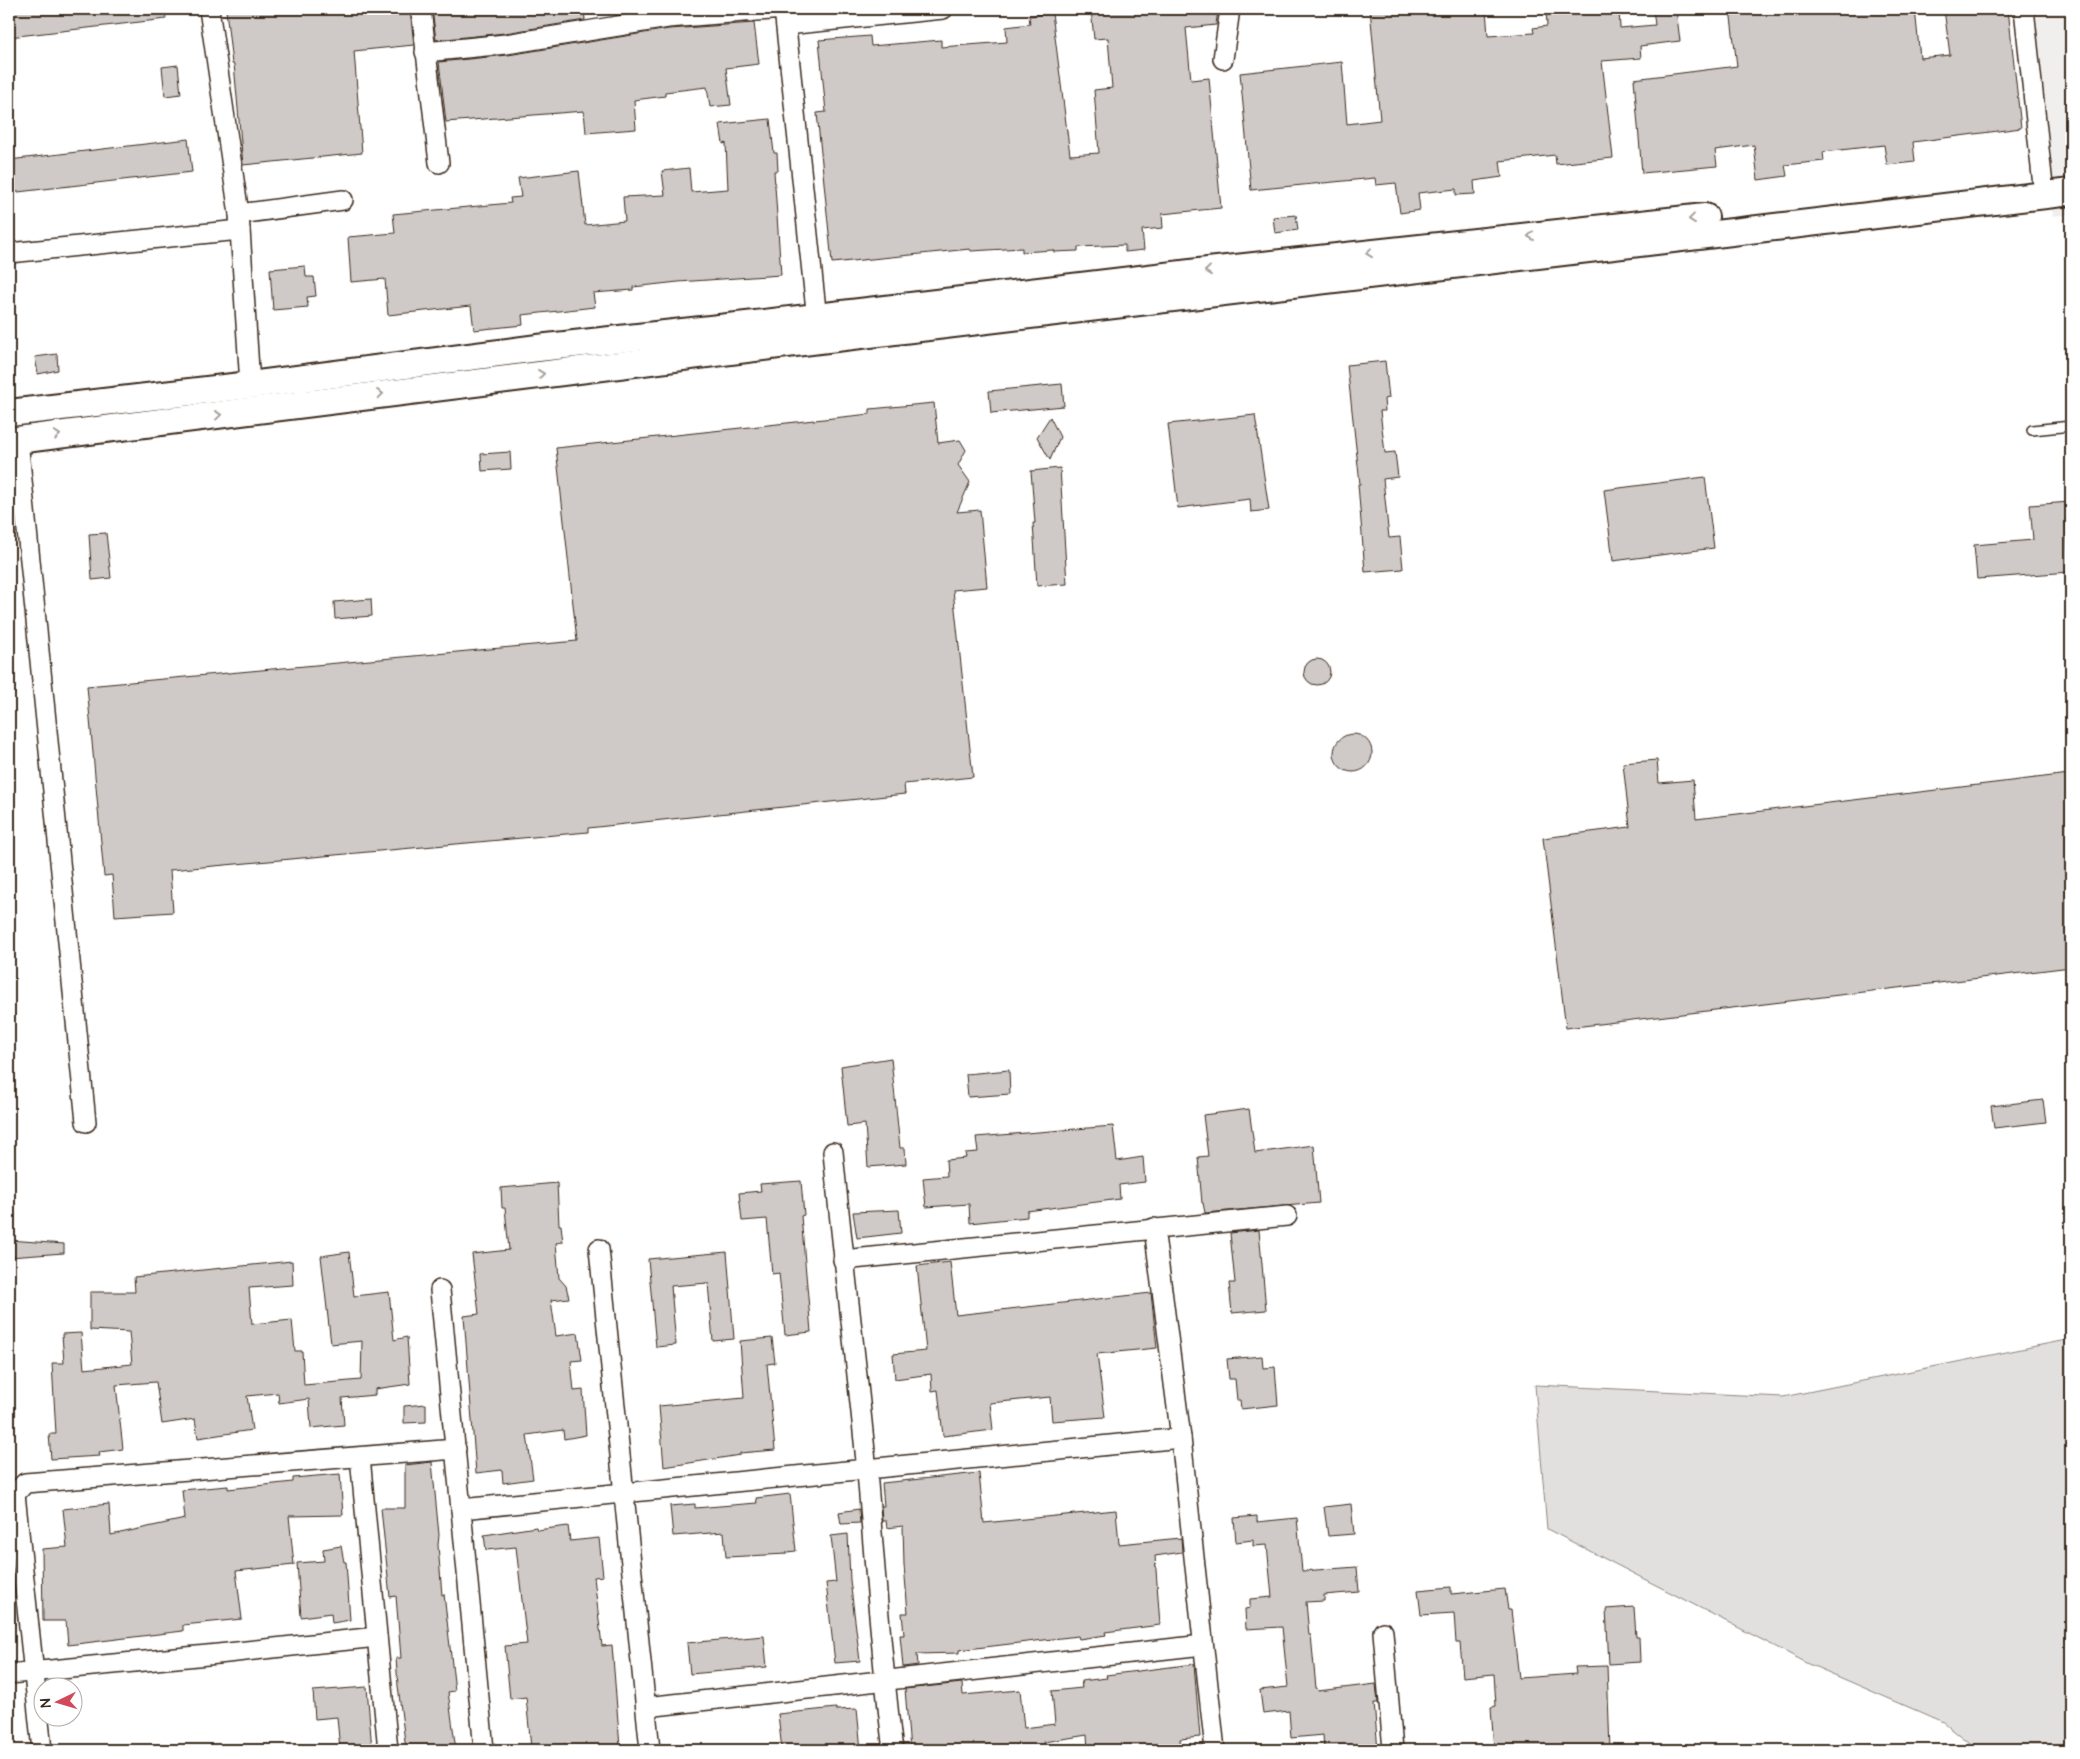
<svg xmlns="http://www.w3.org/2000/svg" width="2080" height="1759" viewBox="0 0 2080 1759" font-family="'Architects Daughter',sans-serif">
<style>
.built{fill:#f1efee}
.green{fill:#e2e0de;stroke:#8e857e}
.building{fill:#cfcac7;stroke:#3b2a1e}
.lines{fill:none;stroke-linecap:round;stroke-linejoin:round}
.service-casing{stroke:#3b2a1e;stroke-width:12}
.minor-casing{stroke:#3b2a1e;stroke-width:22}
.secondary-casing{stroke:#3b2a1e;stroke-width:30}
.service{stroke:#fff;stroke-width:9}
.minor{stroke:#fff;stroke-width:19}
.secondary{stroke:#fff;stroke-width:26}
.oneway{stroke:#a79f9a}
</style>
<rect width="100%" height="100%" fill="#fff"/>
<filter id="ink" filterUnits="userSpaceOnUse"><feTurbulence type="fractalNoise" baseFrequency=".02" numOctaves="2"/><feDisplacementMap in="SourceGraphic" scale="10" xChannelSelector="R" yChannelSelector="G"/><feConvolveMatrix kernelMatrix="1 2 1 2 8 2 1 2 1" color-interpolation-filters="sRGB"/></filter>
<g filter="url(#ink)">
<path class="built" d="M2031,9H2071V214L2053,216Z"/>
<path class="green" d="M2071,1339V1750H1978L1943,1722L1809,1664L1547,1529L1535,1385L1783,1397Z"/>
<g class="building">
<path d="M9,9H165L166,19L9,37Z"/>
<path d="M237,9H410L414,45L354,51L362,153L243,165L234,64H232L226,10Z"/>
<path d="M432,9H584L585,20L505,33L436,40Z"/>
<path d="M614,9H655L614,15Z"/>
<path d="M1091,9H1218L1216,25L1186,28L1191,80L1209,78L1221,208L1162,214L1163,228L1142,230L1144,250L1125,252V245L1078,247V251L1054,252L1053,250L1022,252V248L971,251L970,249L832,263L817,113L826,112L819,40L870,36L871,46L941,40V47L1007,42L1006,27L1030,24L1029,16L1052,13L1070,155L1099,153L1094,90L1112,88L1108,38L1094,39Z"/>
<path d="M1370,9H1486L1488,36L1534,33L1533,28L1547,26L1546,9H1619L1620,28L1655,25L1653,9H1676L1680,41L1640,46L1641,58L1602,61L1613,158L1556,164L1555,155L1500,161L1502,177L1474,181L1475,194L1456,195V189L1418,193L1420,210L1400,213L1396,183L1376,185L1375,178L1251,190L1240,73L1342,62L1347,124L1380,120Z"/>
<path d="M1730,9H1915L1920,58L1950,55L1944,9H2008L2021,128L1913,142L1915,162L1887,165L1884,145L1823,152L1824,161L1785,165L1787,176L1758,180L1754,145L1715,150L1717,166L1642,173L1634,79L1737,66Z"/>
<path d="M754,23L759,64L726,68L731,105L710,107L707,87L665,92V96L634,100L636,129L586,133L584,111L446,122L439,62L508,55L669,29Z"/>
<path d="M178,65L181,94L165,96L162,67Z"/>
<path d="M770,119L774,153H777L778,171H774L781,275L678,282L633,287V290L593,293L595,307L522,315L523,325L474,330L471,306L388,315L385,279L351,282L348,237L395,233L393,214L511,203L510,198L521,197L518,178L579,171L585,225L625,221L623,197L665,195L662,171L689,168L691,192L728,189L726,143L723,144L720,124Z"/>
<path d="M188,139L192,172L9,193V160Z"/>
<path d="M1296,215L1298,230L1275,233L1273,217Z"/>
<path d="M305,266L306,277H314L316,296L307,297L308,307L273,310L270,269Z"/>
<path d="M57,354L58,370L38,374L35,357Z"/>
<path d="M1385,361L1389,398L1384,399L1385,411H1380L1385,453L1395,452L1398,477L1383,479L1389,538L1400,537L1403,569L1365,572L1358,484H1360L1347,365Z"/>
<path d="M1062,384L1064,406L991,413L989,391Z"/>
<path d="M934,403L938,443L960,440L966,450L958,465L970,482L957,512L980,510L987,587L953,590L973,777L904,784L905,794L588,828V832L170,870L173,912L115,916L112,875L104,876L87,686L577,641L556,448L870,414V409Z"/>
<path d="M1255,415L1269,510L1251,512L1250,499L1178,508L1168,424Z"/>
<path d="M1050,417L1060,437L1050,460L1037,437Z"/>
<path d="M510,452L511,469L482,471L481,454Z"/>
<path d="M1060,468L1067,584L1037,586L1033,523H1035L1031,471Z"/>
<path d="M1705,477L1714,548L1613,561L1604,490Z"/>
<path d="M2070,502L2071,517L2066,518L2070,572L1977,579L1974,545L2033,540L2030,505Z"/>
<path d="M106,533L111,578L92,580L89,534Z"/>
<path d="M371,599L372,616L335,619L334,602Z"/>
<circle cx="1317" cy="672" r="13"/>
<circle cx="1353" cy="753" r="19"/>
<path d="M1657,760L1659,783L1693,780L1696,819L2069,774L2071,793V967L1566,1028L1543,838L1630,827L1623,763Z"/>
<path d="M891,1058L900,1148H905L906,1164L868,1167L865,1124L847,1126L841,1066Z"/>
<path d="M1009,1070L1010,1094L968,1097L966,1074Z"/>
<path d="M2043,1100L2046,1122L1994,1128L1991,1106Z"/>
<path d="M1249,1109L1255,1153L1314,1145L1319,1203L1205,1213L1203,1203H1202L1198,1157L1208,1156L1203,1115Z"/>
<path d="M1113,1126L1117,1161L1143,1157L1145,1182L1119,1185L1120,1199L1027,1211V1217L970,1223L969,1204L926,1207L923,1178L947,1176L946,1160L966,1158L965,1153L978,1152L976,1137Z"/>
<path d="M801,1181L804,1215L801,1216L811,1332L785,1335L779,1273L772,1274L767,1219L742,1221L739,1193L761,1191L760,1184Z"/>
<path d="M557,1183L559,1225H561L563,1242L556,1243L559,1278L566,1286L569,1298L551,1300L556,1336L578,1333L582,1360L571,1361L574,1391L583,1390L586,1435L564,1439L563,1430L527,1435L533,1479L503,1483L502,1470L476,1473L464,1316L479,1314L472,1254L509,1250L505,1208H502L501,1188Z"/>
<path d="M899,1210L901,1233L857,1238L853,1212Z"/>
<path d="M1259,1230L1266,1310L1232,1313L1229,1283H1235L1230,1233Z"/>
<path d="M9,1240L64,1244V1253L9,1257Z"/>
<path d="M349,1252L354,1296L389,1292L394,1340L407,1337L410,1384L375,1389V1395L342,1398L344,1425L311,1428L309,1399L279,1403L278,1393L247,1396L252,1430L198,1438L195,1419L162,1424L156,1382L116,1385L123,1449L99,1452L100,1456L51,1459L49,1434H56L52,1363H64L62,1334L81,1333L84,1369L132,1364L129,1332L90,1330V1292H135L134,1277L292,1261L293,1285L249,1288L252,1324L292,1320L295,1351H302L304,1385L361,1380L362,1341L331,1344L321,1256Z"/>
<path d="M727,1252L734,1339L713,1341L708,1283L671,1286L676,1345L656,1347L648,1259Z"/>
<path d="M950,1262L956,1315L1151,1293L1157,1348L1097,1354L1105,1417L1052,1421L1050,1397L990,1403L993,1430L943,1436L938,1390L932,1391L931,1374L895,1379L893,1354L926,1351L917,1266Z"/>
<path d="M772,1338L775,1363L767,1364L775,1450L740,1453V1455L664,1467L659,1406L744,1398L740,1341Z"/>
<path d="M1262,1356L1263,1368L1275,1367L1278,1405L1241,1409L1240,1400H1237L1235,1379H1229L1227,1359Z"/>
<path d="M426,1404V1422L404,1423V1406Z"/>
<path d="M432,1462L439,1535L438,1545L442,1595L444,1594L455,1691L448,1692L456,1750H406L398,1686L396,1658H401L396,1596L390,1597L381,1508H405V1465Z"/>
<path d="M979,1473L984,1523L1116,1510L1119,1544L1181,1538L1182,1552L1155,1556L1160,1625L1105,1632L1106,1635L1079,1639L1078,1636L959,1650V1653L917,1654L918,1665L903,1667L900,1635H904L902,1613H908L904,1565L903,1526L887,1528L886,1521H882L881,1506H884L882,1483Z"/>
<path d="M340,1474L343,1515L289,1516L294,1565L236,1571L242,1619L183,1625V1631L68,1645L66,1621H43L42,1549L67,1547L63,1509L109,1504L111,1535L185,1519L182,1490L228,1486V1489L293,1482V1478Z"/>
<path d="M790,1494L796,1551L787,1552V1554L726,1557L724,1532L673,1536L670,1506L695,1504V1508L757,1503L756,1498Z"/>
<path d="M1351,1504L1354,1534L1328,1536L1324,1507Z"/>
<path d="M859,1509L860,1523L841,1524L839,1512Z"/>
<path d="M1257,1516V1522L1297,1518L1302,1571L1357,1567L1359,1592L1324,1595V1601L1306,1602L1309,1635H1311L1316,1688H1317L1318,1691L1376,1684L1378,1703H1374L1378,1750H1324L1323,1735L1291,1738L1289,1711L1263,1714L1260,1690L1288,1687L1282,1627L1246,1629L1245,1609L1250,1608V1599L1272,1597L1267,1545L1253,1546V1540L1236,1542L1234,1518Z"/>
<path d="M568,1526L570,1541L599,1538L603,1576L594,1577L602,1646L612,1645L620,1747L597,1750H567L566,1744L531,1748L526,1697L510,1699L505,1646L527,1644L516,1547L486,1550L484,1535L536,1527L537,1530Z"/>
<path d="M848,1534L850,1580L860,1661L835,1663L826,1583L836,1582L831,1536Z"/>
<path d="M341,1546L344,1562H346L350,1620L332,1623L331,1613L301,1617L297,1563L324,1561L323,1549Z"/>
<path d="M1451,1587V1594L1505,1589L1508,1610H1511L1519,1678L1576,1674L1575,1667L1607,1666L1610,1750H1494L1491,1707L1496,1706L1494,1674L1463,1677L1460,1643H1456L1454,1613L1421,1615L1418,1590Z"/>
<path d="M1634,1607L1636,1637H1639L1640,1662L1609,1664L1606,1609Z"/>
<path d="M764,1636L767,1667L690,1674L687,1643Z"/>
<path d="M1194,1664L1200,1737L1180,1739L1181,1750H1088L1087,1735L1044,1742L1046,1750H910L905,1689L962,1683L963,1695L1020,1690L1024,1728L1055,1724L1052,1691L1082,1688L1081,1681L1107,1678L1106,1675Z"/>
<path d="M367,1687L372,1750H340L337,1717L315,1719L313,1691Z"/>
<path d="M836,1708V1710L857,1709L861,1750H782L778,1714Z"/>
</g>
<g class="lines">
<defs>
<path id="service" d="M2032,430L2071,426"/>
<g id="minor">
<path d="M209,9L239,214L250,385"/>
<path d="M421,9L439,163"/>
<path d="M2024,9L2044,195"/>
<path d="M786,25L943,9"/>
<path d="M425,52L506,44L668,18L784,9L818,329"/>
<path d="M1223,59L1230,9"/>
<path d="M239,214L343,200"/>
<path d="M9,253L240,230"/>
<path d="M18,440L86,1122"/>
<path d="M833,1152C843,1259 857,1365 867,1472C875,1565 881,1658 893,1750"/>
<path d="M1154,1228L1181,1438L1215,1750"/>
<path d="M599,1249L650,1750"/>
<path d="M843,1260L1287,1216"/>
<path d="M440,1290L484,1750"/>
<path d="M360,1457L388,1750"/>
<path d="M461,1509L1181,1438"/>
<path d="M1383,1632L1393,1750"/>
<path d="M9,1674L218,1654L377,1637"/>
<path d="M646,1707L1203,1645"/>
<path d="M42,1750L15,1494L25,1483L456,1449"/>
</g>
<g id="secondary">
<path d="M9,413L250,385L538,348L817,317L1199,272L1705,217"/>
<path d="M9,441L819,340L2071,192"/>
</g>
</defs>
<use href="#service" class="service-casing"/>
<use href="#minor" class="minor-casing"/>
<use href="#secondary" class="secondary-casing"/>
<use href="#service" class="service"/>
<use href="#minor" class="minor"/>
<use href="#secondary" class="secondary"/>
</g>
<defs><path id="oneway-chevron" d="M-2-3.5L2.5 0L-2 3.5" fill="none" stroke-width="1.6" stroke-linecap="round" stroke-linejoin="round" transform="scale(1.25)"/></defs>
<g class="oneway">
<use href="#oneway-chevron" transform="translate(1692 219) rotate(173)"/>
<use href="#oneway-chevron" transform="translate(1531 236) rotate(174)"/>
<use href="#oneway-chevron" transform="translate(1369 253) rotate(174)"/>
<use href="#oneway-chevron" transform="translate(1208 271) rotate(174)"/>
<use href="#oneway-chevron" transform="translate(541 374) rotate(-7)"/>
<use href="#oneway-chevron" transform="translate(380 394) rotate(-7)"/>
<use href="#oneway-chevron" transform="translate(218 415) rotate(-7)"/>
<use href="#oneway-chevron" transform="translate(57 435) rotate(-7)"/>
</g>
</g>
<rect width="2080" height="1759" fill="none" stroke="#fff" stroke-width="30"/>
<rect x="15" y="15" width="2050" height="1729" fill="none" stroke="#3b2a1e" stroke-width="2" filter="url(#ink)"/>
<g transform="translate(58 1702) rotate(265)"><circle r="24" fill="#ffffff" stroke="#b1aaa5"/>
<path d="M0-4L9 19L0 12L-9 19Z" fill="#d1495b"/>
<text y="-8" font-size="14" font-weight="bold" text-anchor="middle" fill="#3b2a1e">N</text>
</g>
</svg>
